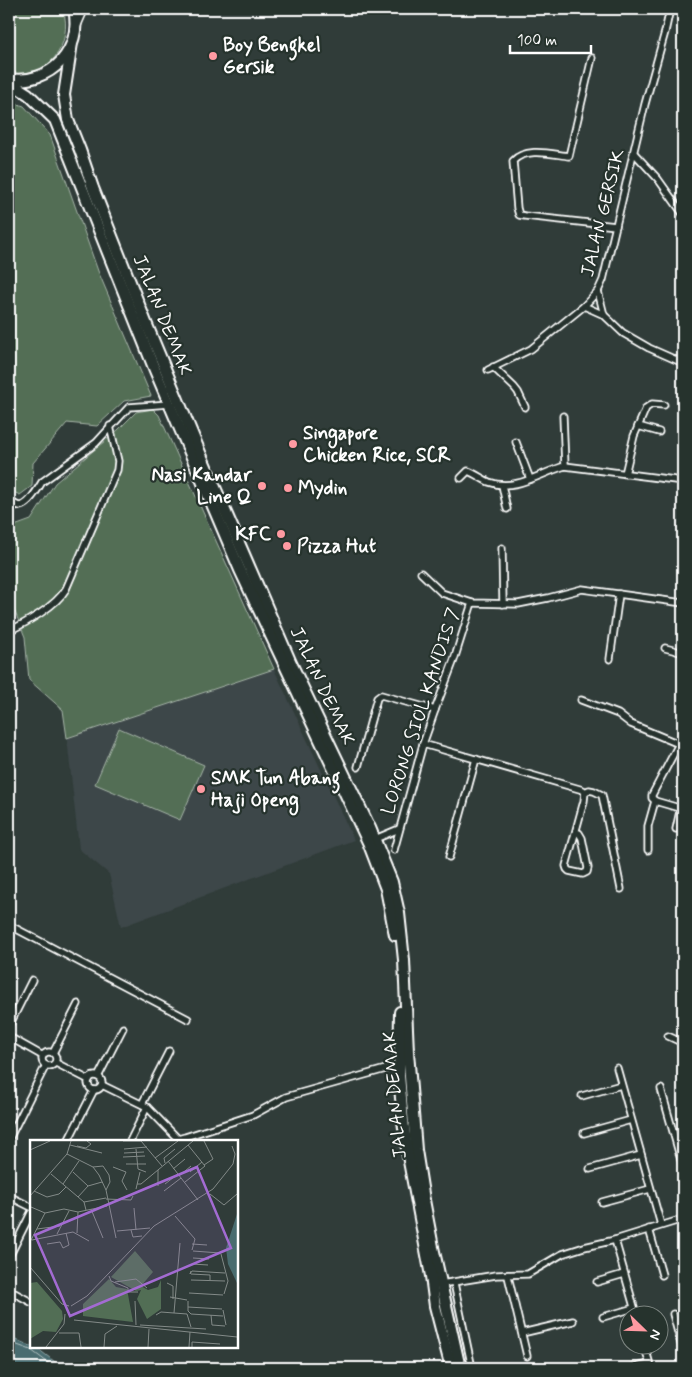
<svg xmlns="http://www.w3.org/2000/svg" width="692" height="1377" viewBox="0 0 692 1377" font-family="Mynerve,sans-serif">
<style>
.built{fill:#3c4648}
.green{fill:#526e55;stroke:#a8b6aa}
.water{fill:#496c6f;stroke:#92a7a9}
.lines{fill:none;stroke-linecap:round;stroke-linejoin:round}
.shore{stroke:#b6c4c5;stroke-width:1}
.street-casing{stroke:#fff;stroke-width:9}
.primary-casing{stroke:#fff;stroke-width:12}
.highway-casing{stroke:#fff;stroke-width:14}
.street{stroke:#26332d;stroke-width:5.5}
.primary{stroke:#26332d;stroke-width:9}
.highway{stroke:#26332d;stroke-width:10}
.poi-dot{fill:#ff9aa2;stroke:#26332d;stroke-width:2}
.labels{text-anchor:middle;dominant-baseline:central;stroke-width:4.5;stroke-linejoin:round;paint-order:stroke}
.poi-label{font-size:19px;font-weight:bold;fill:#fff;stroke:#26332d;text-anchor:start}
.street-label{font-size:19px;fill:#fff;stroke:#26332d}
.inset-road{fill:none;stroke:#838a88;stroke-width:1}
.view{fill:#a36bd2;fill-opacity:0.15;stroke:#a36bd2;stroke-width:2.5}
.inset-edge{fill:none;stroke:#fff;stroke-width:2.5}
</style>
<rect width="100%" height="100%" fill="#303c39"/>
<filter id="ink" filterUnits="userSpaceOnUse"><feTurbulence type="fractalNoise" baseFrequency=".02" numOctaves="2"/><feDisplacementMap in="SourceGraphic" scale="10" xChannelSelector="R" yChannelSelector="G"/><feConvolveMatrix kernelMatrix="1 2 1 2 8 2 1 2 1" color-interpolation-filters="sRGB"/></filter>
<g filter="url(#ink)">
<path class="built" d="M274,669L354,840L121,927L109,874L79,849L67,738Z"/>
<g class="green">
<path d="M9,9H63C74,44 48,81 9,74Z"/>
<path d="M9,101L24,106L50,135L98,271L151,396L124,401L97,426L67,423L33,463L32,486L20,495L9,490Z"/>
<path d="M153,409L159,415L274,669L67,738L63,710L29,680L25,637L13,607H9V528L31,520L55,483L118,430L136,412Z"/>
<path d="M119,728L204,765L180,820L95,784Z"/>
</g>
<path class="water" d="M9,1337L38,1349L63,1368H9Z"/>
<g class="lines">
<path class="shore" d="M9,1342L31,1350L55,1368"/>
<defs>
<g id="street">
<path d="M592,58L569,156C551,154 526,147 513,161L517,208L519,215L525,216L616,226"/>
<path d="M634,153L658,179L683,214"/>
<path d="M598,291L604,315"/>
<path d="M584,306L604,315L623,333L649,348L683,363"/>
<path d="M493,367L514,387L518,392L525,407"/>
<path d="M488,370L531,349L584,306L598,291L603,280L645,104L665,32L670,9"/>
<path d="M563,416L565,466"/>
<path d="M638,426L659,432"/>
<path d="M516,442L530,479"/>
<path d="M625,474L634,436L646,408L652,404L664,405"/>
<path d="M461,478L468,471C476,474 482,479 489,482C515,492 540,473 565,466L683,481"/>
<path d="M502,485L507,509"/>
<path d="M9,500C12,502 16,506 20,506C28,505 38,489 42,482L96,443L129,407L169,404"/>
<path d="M502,548L503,604"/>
<path d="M421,573L442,593L472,603L518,604L548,598L582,589L683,603"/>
<path d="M9,631C26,623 56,606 66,589L117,470L118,461L110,426"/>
<path d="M665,648L673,650L683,653"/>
<path d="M610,659L619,594"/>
<path d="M581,700L618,714L631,724L679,744"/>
<path d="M423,744L583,790L585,792"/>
<path d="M358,767L377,698L381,695L435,710"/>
<path d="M585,792L589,790L594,791L602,795L621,889"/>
<path d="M676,829L680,811L679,808L655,801L652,798V795L683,736"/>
<path d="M576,832L579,833L582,838L588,868L587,872L583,874L569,871L567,869L566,866L584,801L585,792"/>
<path d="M375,839L399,829"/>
<path d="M394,850L423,744L435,710L454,660L472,603"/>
<path d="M648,850V826L655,801"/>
<path d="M449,857L476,759"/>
<path d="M9,925L188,1019"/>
<path d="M9,1026L32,980"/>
<path d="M668,1036L683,1043"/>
<path d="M11,1038L43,1056"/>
<circle cx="49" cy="1059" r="7"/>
<path d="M53,1053L78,1004"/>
<path d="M56,1063L89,1080"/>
<path d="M617,1068L661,1225"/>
<circle cx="95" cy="1083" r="7"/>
<path d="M98,1077L123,1028"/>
<path d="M102,1085L147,1107L178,1139L185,1137L253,1115L286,1097L400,1065"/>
<path d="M661,1089L683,1167"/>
<path d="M582,1096L621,1085"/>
<path d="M142,1104L169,1051"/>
<path d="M584,1133L631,1120"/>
<path d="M9,1139L46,1065"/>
<path d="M68,1141L94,1090"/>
<path d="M130,1141L147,1107"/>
<path d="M590,1169L641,1155"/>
<path d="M9,1196L31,1207"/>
<path d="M602,1202L650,1189"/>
<path d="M649,1229L662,1275"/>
<path d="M615,1240L636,1314"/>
<path d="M9,1257L31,1213"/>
<path d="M508,1276L527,1356"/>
<path d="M597,1282L624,1274"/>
<path d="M454,1283L472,1368"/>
<path d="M441,1284L496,1275L528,1274L562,1254L584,1247L615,1240L683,1219"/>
<path d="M9,1290L31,1302"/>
<path d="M673,1314L683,1351"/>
<path d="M603,1317L634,1308"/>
<path d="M522,1333L573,1321"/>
<path d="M644,1344L651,1368"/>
<path d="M631,1368L650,1364"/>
</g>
<path id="primary" d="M76,25L83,9"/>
<g id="highway">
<path d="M72,43L64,95L68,120L80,150L93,188L147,325L201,455L291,663L370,828L392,882L399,913L404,960L408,1052L416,1150L424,1200L433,1247L460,1368"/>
<path d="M9,79C51,85 83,50 74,9"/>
<path d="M9,82L28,94L55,120L154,368L240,570L368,842L386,889L395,935"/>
<path d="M400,1012L399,1075L403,1121L408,1156L431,1276L435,1306L451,1368"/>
</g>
</defs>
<use href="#street" class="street-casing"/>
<use href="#primary" class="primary-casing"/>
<use href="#highway" class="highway-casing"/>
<use href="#street" class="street"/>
<use href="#primary" class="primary"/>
<use href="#highway" class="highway"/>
</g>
</g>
<g class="poi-dot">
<circle cx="213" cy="56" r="5"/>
<circle cx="293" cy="444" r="5"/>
<circle cx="262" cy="486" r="5"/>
<circle cx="288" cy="488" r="5"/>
<circle cx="281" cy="534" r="5"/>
<circle cx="287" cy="546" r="5"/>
<circle cx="201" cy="789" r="5"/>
</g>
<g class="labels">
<g class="poi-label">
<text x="223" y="45">Boy Bengkel<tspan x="223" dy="22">Gersik</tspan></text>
<text x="303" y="433">Singapore<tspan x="303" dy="22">Chicken Rice, SCR</tspan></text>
<text x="252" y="475" text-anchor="end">Nasi Kandar<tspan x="252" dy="22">Line Q</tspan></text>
<text x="298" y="488">Mydin</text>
<text x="271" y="534" text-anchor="end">KFC</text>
<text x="297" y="546">Pizza Hut</text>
<text x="211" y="778">SMK Tun Abang<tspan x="211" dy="22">Haji Openg</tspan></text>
</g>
<g class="street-label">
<text transform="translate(603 213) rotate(-76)">JALAN GERSIK</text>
<text transform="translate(162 315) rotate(68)">JALAN DEMAK</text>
<text transform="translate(322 686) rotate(65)">JALAN DEMAK</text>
<text transform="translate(421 711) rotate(-72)">LORONG SIOL KANDIS 7</text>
<text transform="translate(395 1095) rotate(-95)">JALAN DEMAK</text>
</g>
</g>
<g transform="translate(30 1140)">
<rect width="208" height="208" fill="#303c39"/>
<path d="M105,111L123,132L111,146L118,150L128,147L131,140V169L117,179L107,159L111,150L106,151L81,137ZM79,139L86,147L97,149L103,182L53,176V164ZM7,142L32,171L33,179L26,192L13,191L0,199V143Z" fill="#526e55"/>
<path d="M207,74V143L198,124L196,108Z" fill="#496c6f"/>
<path class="inset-road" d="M93,1H111M111,1L132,26M174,1L183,19L174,25M40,5L72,13M47,6L56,8L61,4L57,1M94,9L117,7M106,9L108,29L116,32M0,10L20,1M94,13L114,12M37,14L63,27L69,35L76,50L86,98M93,17L115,16M125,18L148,1M138,21L168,60M135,23L134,18L145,9M96,24H116M63,27L73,26L79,35L80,42L76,50M83,27L96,32L92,41L97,50M143,29L155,19M128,30V46M43,32L58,46M160,32L172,22M21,34L54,62L56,70M149,36L161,26M155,42L175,26L158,5M33,44L49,21M107,44H111L163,1M135,44L148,34M106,49L110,32M4,51L17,57L29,54L36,47M134,51L151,38M180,54L194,65L207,54M0,56L37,14L41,1M48,57L58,46L72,42M76,59L101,60L103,56M54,62L76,58M1,67L15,73L34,69L48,72L77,66M104,68L106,90M61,69L73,98M145,76L165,99L162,110M7,89L30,86M101,90L103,97L112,96M87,91L120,88M47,93L48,72M27,94L39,71M2,100L43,92L59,101M0,102L15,73M17,104L30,102L33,108L39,105L36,93M162,104L177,105M163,111L190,113M191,114L198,141L194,154M163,118L179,119M162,124L178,125M0,127L32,164L39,166M161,131L160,134L162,131L195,133M161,134L180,135V140M79,136L81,141L98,148V152H108M161,140L195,141M85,142L106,139L117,148M137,143L143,146V159M159,153L193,155M140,157L157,160M105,161L106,185M158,161V171L161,174L193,176M41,166L57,156L124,86L183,49L203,24L205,14L202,6M158,167L192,169M193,170L196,185M144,173L150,103M126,175L131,172L157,174L161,187M181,175L182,185L195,186M44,180L207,197M110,185L176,189M29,193H49L51,207M16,207L34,184L35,174M74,207L75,194L87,186M118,207L119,189M159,207L160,192M162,207V202L190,204"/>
<path class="view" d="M167,27L201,108L40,176L5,95Z"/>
<rect width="208" height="208" class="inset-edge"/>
</g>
<rect width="692" height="1377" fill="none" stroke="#26332d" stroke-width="30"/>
<rect x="15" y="15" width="662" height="1347" fill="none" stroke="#fff" stroke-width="2" filter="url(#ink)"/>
<g transform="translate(644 1330) rotate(113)"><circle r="24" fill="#26332d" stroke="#7d8581"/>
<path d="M0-4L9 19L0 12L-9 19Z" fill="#ff9aa2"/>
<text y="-8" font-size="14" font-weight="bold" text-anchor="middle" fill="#ffffff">N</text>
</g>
<path d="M510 45v8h81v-8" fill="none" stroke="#ffffff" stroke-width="2.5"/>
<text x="517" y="45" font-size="15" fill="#ffffff" stroke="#26332d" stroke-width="4" paint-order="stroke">100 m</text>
</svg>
